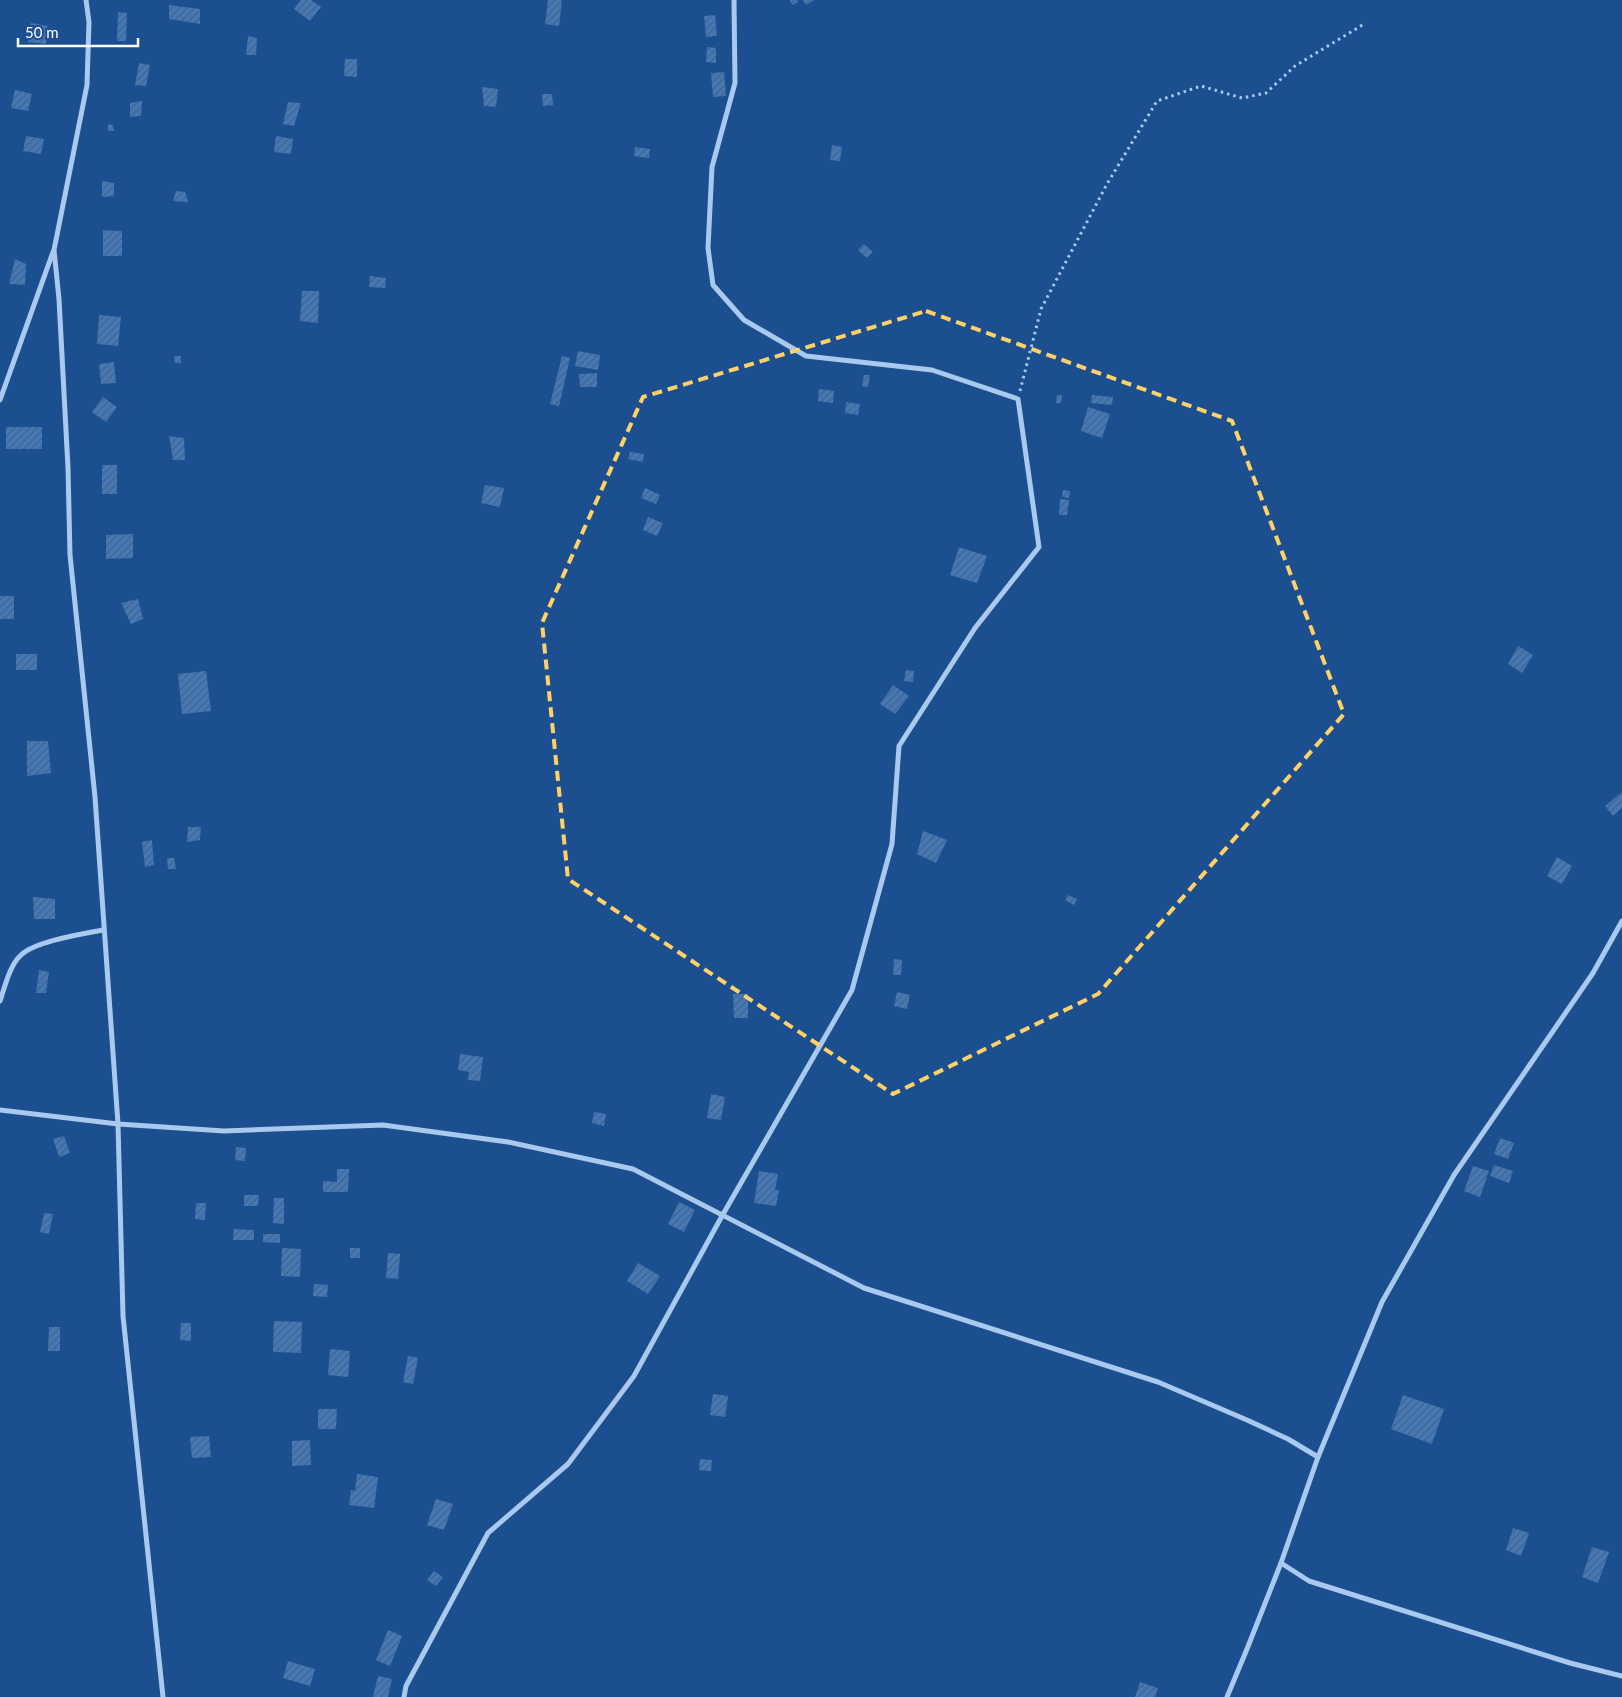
<svg xmlns="http://www.w3.org/2000/svg" width="1622" height="1697" viewBox="0 0 1622 1697" font-family="Lato,sans-serif">
<style>
.building{fill:url(#building-hatch)}
.lines{fill:none;stroke-linecap:round;stroke-linejoin:round}
.path{stroke:#a9c9ee;stroke-width:3;stroke-dasharray:2.5 4;stroke-linecap:butt}
.minor{stroke:#a9c9ee;stroke-width:5}
.marked{fill:none;stroke:#ffd166;stroke-width:4;stroke-dasharray:10 6;stroke-linejoin:round}
</style>
<defs>
<pattern id="building-hatch" width="6" height="6" patternUnits="userSpaceOnUse" patternTransform="scale(1.25)"><rect width="6" height="6" fill="#4478b7"/><path d="M-1 1l2-2M0 6l6-6M5 7l2-2" fill="none" stroke="#486282"/></pattern>
</defs>
<rect width="100%" height="100%" fill="#1b4f8f"/>
<g class="building">
<path d="M301,0H311L321,7L310,21L294,9Z"/>
<path d="M548,0H562L559,26L545,24Z"/>
<path d="M790,0H797L798,2L792,5Z"/>
<path d="M803,0H814L806,5Z"/>
<path d="M169,5L200,9V24L169,19Z"/>
<path d="M118,12L127,13L126,41H117Z"/>
<path d="M715,15L717,36L706,37L704,16Z"/>
<path d="M31,23L48,26L46,44L28,42Z"/>
<path d="M248,36L257,38L256,55H246Z"/>
<path d="M707,47L716,48V63L706,62Z"/>
<path d="M345,59H357V77L344,76Z"/>
<path d="M139,63L150,65L146,86L135,85Z"/>
<path d="M724,72L726,96L713,97L711,73Z"/>
<path d="M482,87L498,89L496,107L484,106Z"/>
<path d="M15,90L32,94L28,111L11,108Z"/>
<path d="M542,94H552L553,105L543,106Z"/>
<path d="M142,101L141,116L130,117V103Z"/>
<path d="M288,102L301,103L294,126L283,124Z"/>
<path d="M108,124L113,125L114,131H108Z"/>
<path d="M26,136L44,139L41,154L23,151Z"/>
<path d="M276,136L293,139L291,154L274,152Z"/>
<path d="M832,145L842,147L840,161L830,160Z"/>
<path d="M635,147L650,149L649,158L634,156Z"/>
<path d="M102,181L114,183V196L102,197Z"/>
<path d="M176,191L185,192L188,202L173,201Z"/>
<path d="M103,230L122,231V256H103Z"/>
<path d="M864,244L873,252L867,258L858,250Z"/>
<path d="M15,259L26,264L25,285L9,284Z"/>
<path d="M370,276L386,278L385,288L369,287Z"/>
<path d="M302,291H319L318,323L300,321Z"/>
<path d="M99,315L121,317L118,346L97,344Z"/>
<path d="M578,351L600,355L598,370L575,366Z"/>
<path d="M174,356H181V363H175Z"/>
<path d="M562,356L570,358L559,406L550,404Z"/>
<path d="M114,362L116,383L101,384L99,364Z"/>
<path d="M597,373V387H580L579,374Z"/>
<path d="M864,375H870L868,387L862,386Z"/>
<path d="M819,389L834,391L833,403L818,401Z"/>
<path d="M1057,395H1062L1061,403H1056Z"/>
<path d="M1092,395L1113,397L1112,405L1091,403Z"/>
<path d="M103,397L117,407L106,422L92,412Z"/>
<path d="M846,402L860,404L858,415L845,413Z"/>
<path d="M1088,407L1110,414L1102,438L1081,431Z"/>
<rect x="6" y="427" width="36" height="22"/>
<path d="M169,436L184,438L185,460H173Z"/>
<path d="M630,452L644,454L643,462L628,459Z"/>
<rect x="102" y="465" width="15" height="29"/>
<path d="M485,485L504,488L500,507L481,503Z"/>
<path d="M645,488L660,495L656,504L641,498Z"/>
<path d="M1063,490L1070,491L1069,498L1062,497Z"/>
<path d="M1060,499L1069,500L1067,515H1059Z"/>
<path d="M648,517L663,523L657,536L643,530Z"/>
<path d="M133,534V558L106,559V535Z"/>
<path d="M959,547L987,556L977,583L950,575Z"/>
<rect x="0" y="596" width="14" height="23"/>
<path d="M138,599L143,619L131,624L121,603Z"/>
<path d="M1518,646L1533,655L1522,673L1508,664Z"/>
<rect x="16" y="654" width="21" height="16"/>
<path d="M906,670L914,671L913,682L904,681Z"/>
<path d="M206,671L211,711L182,714L178,674Z"/>
<path d="M893,685L909,696L895,714L880,704Z"/>
<path d="M27,741H48L51,773L27,776Z"/>
<path d="M1622,792V808L1613,816L1605,806Z"/>
<path d="M188,827H201L200,840L187,842Z"/>
<path d="M923,831L947,840L936,863L917,854Z"/>
<path d="M152,840L154,865L145,867L142,842Z"/>
<path d="M1557,857L1572,866L1562,884L1547,876Z"/>
<path d="M167,858H174L176,869H168Z"/>
<path d="M1068,895L1077,899L1074,905L1065,900Z"/>
<path d="M33,897L55,899V919H34Z"/>
<path d="M894,959L902,960L901,975H893Z"/>
<path d="M39,970L49,972L46,993H36Z"/>
<path d="M897,992L910,995L907,1009L894,1006Z"/>
<path d="M733,994H748V1018H734Z"/>
<path d="M460,1054L483,1057L480,1081L468,1080L469,1072L458,1070Z"/>
<path d="M711,1094L725,1097L721,1120L707,1118Z"/>
<path d="M594,1112L606,1114L604,1126L592,1123Z"/>
<path d="M64,1136L70,1153L59,1157L53,1139Z"/>
<path d="M1500,1138L1514,1143L1508,1159L1494,1154Z"/>
<path d="M236,1147L246,1148L245,1161L235,1160Z"/>
<path d="M1494,1165L1513,1171L1509,1183L1490,1176Z"/>
<path d="M1473,1166L1489,1171L1480,1197L1464,1191Z"/>
<path d="M337,1169H349L348,1192H323V1181L337,1182Z"/>
<path d="M759,1171L778,1174L775,1190H779L776,1206L754,1203Z"/>
<path d="M244,1195H259L258,1206H244Z"/>
<path d="M274,1198H284V1224L273,1223Z"/>
<path d="M679,1202L695,1210L684,1232L668,1224Z"/>
<path d="M196,1203H206L205,1220L195,1219Z"/>
<path d="M44,1213L53,1214L49,1234L40,1232Z"/>
<path d="M234,1229L254,1230V1240H233Z"/>
<path d="M263,1234H280V1243L263,1242Z"/>
<path d="M282,1248L301,1249L300,1277L281,1276Z"/>
<rect x="350" y="1248" width="10" height="10"/>
<path d="M388,1253L400,1254L398,1279L386,1278Z"/>
<path d="M638,1263L660,1276L648,1294L627,1281Z"/>
<path d="M314,1284L328,1285L327,1297L313,1296Z"/>
<path d="M274,1321L302,1322L301,1353L273,1352Z"/>
<path d="M181,1323H191V1341L180,1340Z"/>
<path d="M49,1327H60V1351H48Z"/>
<path d="M330,1349L350,1351L348,1377L328,1375Z"/>
<path d="M408,1356L418,1358L413,1384L403,1382Z"/>
<path d="M713,1394L728,1396L725,1417L710,1415Z"/>
<path d="M1403,1395L1444,1409L1432,1444L1391,1429Z"/>
<path d="M318,1409H337L336,1429H318Z"/>
<path d="M209,1436L211,1457L192,1458L190,1437Z"/>
<path d="M310,1440L311,1465L292,1466V1441Z"/>
<path d="M700,1459L712,1460L711,1471L699,1470Z"/>
<path d="M357,1474L378,1477L374,1508L349,1505L351,1490L355,1491Z"/>
<path d="M436,1499L453,1504L444,1530L427,1525Z"/>
<path d="M1513,1528L1529,1533L1521,1556L1506,1550Z"/>
<path d="M1592,1547L1609,1552L1598,1583L1582,1577Z"/>
<path d="M434,1571L443,1577L436,1586L427,1580Z"/>
<path d="M388,1630L402,1636L390,1666L376,1660Z"/>
<path d="M288,1661L315,1669L310,1686L283,1678Z"/>
<path d="M378,1676L392,1679L388,1697H373Z"/>
<path d="M1140,1682L1158,1688L1155,1697H1135Z"/>
</g>
<g class="lines">
<path class="path" d="M1020,391L1041,309L1107,184L1157,101L1201,86L1242,98L1266,93L1295,66L1364,24"/>
<g class="minor">
<path d="M86,0L89,22L87,85L54,250L59,299L68,468L70,555L95,797L118,1124L123,1316L163,1697"/>
<path d="M0,400L53,252"/>
<path d="M0,1001C5,987 9,966 21,955C36,941 83,934 103,930"/>
<path d="M0,1110L118,1124L224,1131L383,1125L508,1142L633,1169L864,1288L1158,1382L1247,1420L1288,1439L1318,1457"/>
<path d="M1281,1563L1309,1581L1570,1663L1622,1676"/>
<path d="M404,1697L406,1686L488,1533L568,1464L634,1376L722,1216L852,990L892,844L899,746L975,628L1039,547L1018,399L932,370L806,356L744,320L713,285L708,248L712,167L735,83L734,0"/>
<path d="M1227,1697L1247,1649L1281,1563L1318,1457L1382,1302L1454,1175L1593,973L1622,921"/>
</g>
</g>
<path class="marked" d="M926,311L1232,421L1344,714L1098,994L893,1094L568,879L542,623L643,397Z"/>
<path d="M18 38v8h120v-8" fill="none" stroke="#ffffff" stroke-width="2.5"/>
<text x="25" y="38" font-size="15" fill="#ffffff" stroke="#1b4f8f" stroke-width="4" paint-order="stroke">50 m</text>
</svg>
